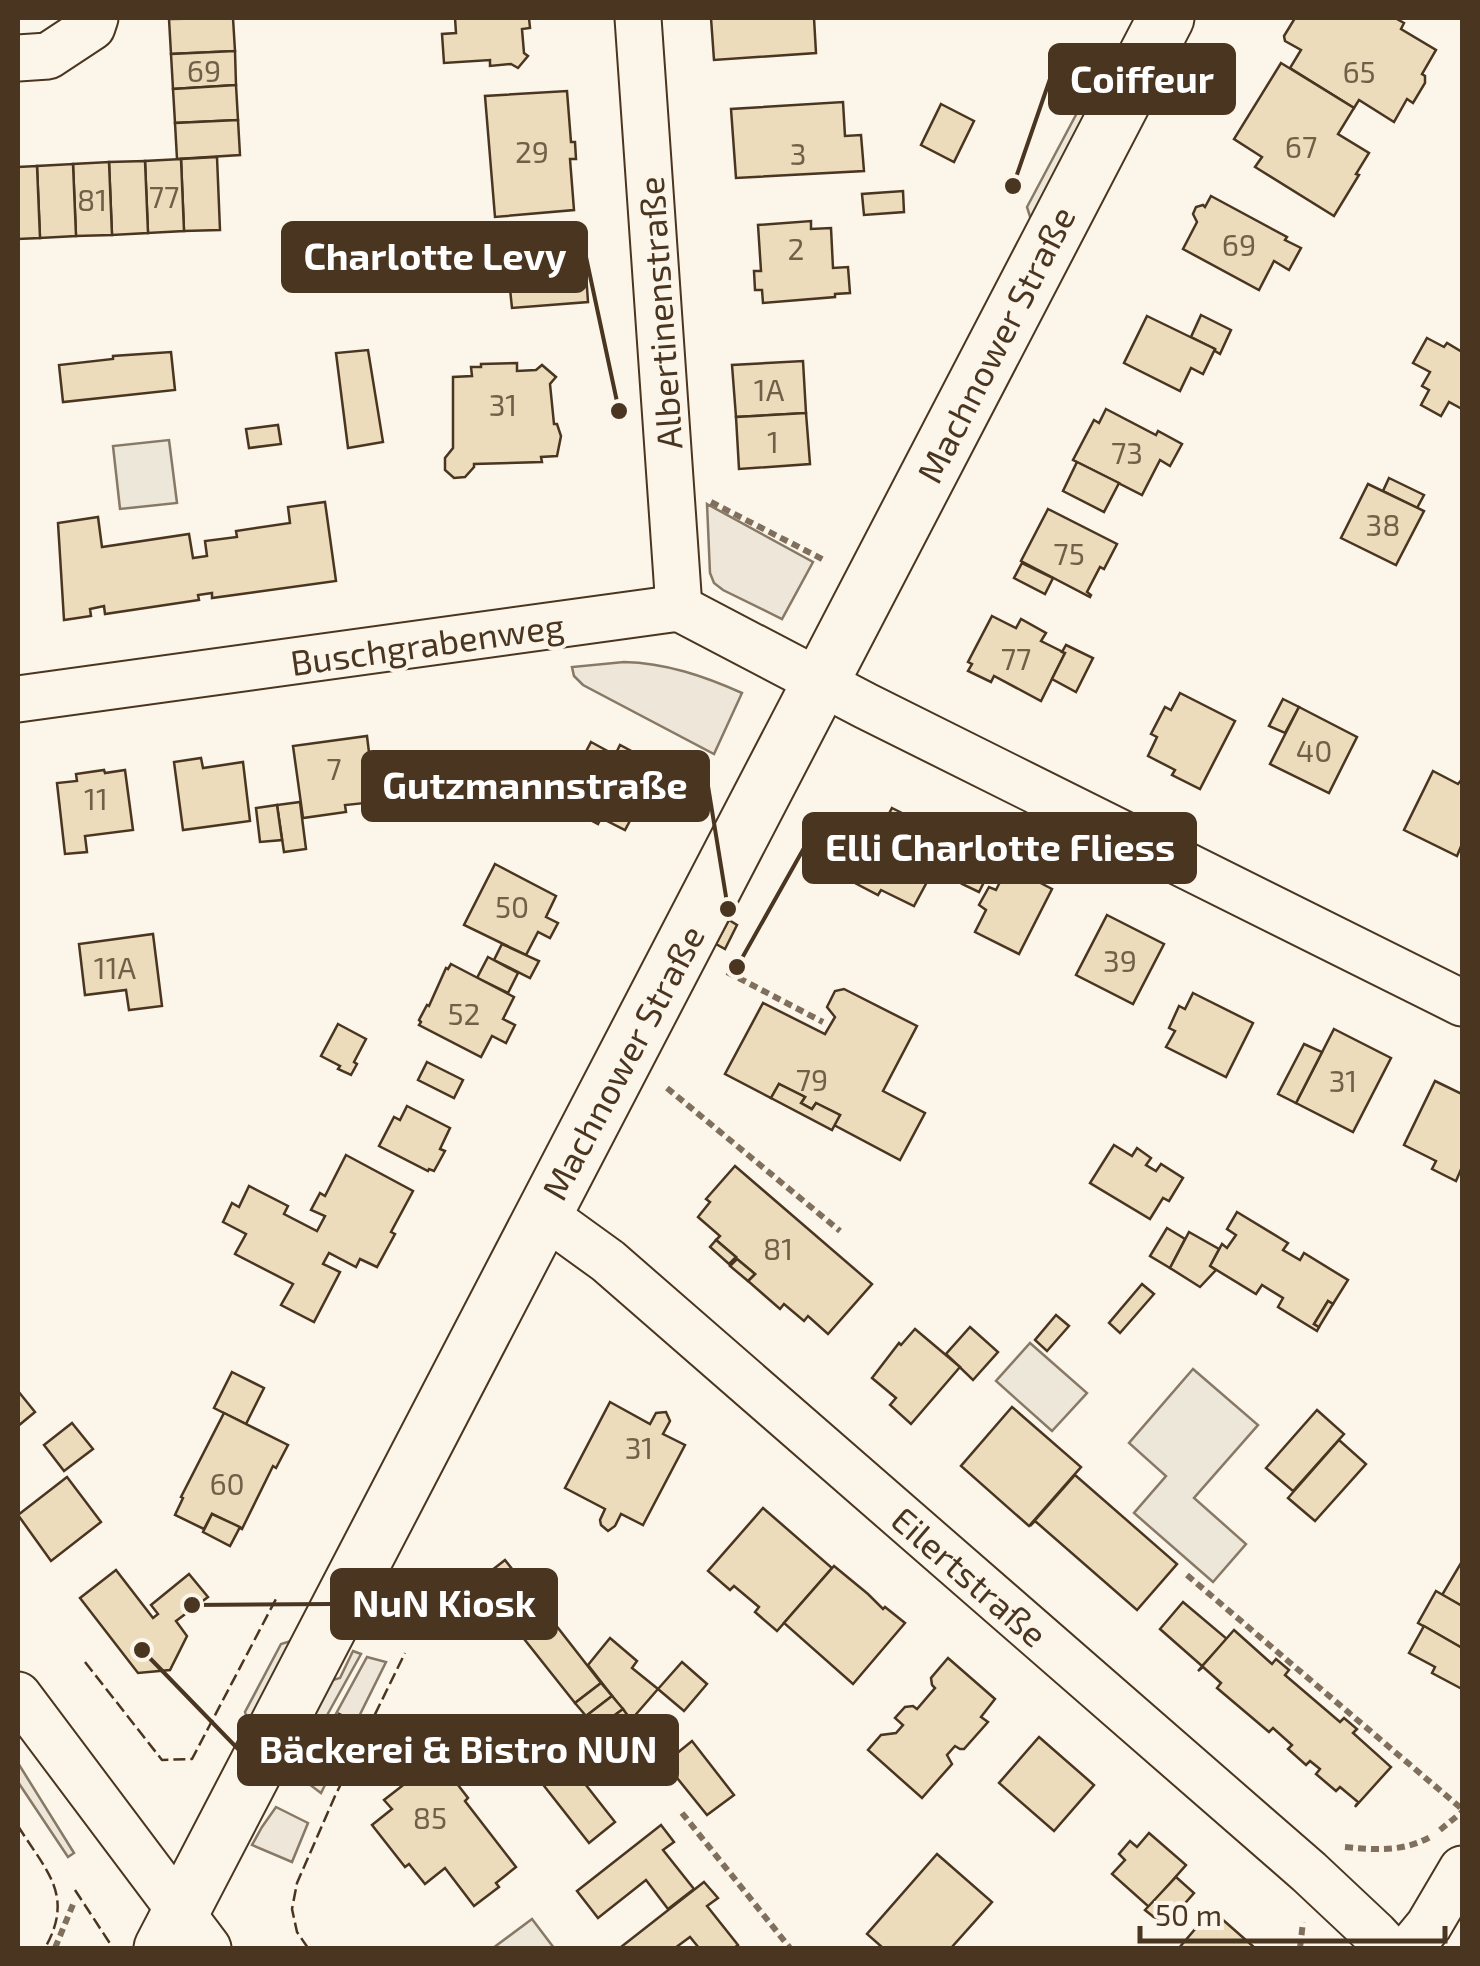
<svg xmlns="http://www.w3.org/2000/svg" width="1480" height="1966" viewBox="0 0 1480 1966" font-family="'Exo 2',sans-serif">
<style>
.green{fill:#ede6d9;stroke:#887966;stroke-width:2.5}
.parking{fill:#ede7d9;stroke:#887966;stroke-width:2.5}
.building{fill:#ecdcbc;stroke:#4a3520;stroke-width:2.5}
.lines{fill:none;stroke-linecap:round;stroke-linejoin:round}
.minor-casing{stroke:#4a3520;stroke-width:49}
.major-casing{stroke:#4a3520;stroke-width:59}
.path{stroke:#7f6f5c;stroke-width:6;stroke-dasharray:8 5;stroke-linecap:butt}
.minor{stroke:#fbf6e9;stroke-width:45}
.major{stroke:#fbf6e9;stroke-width:55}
.fence{stroke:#4a3520;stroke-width:2.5;stroke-dasharray:12 5;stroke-linecap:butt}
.labels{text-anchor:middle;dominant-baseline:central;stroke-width:8;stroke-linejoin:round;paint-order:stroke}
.number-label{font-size:30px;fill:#725f47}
.street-label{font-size:35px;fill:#4a3520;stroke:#fbf6e9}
.leader{fill:none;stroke:#4a3520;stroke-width:4}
.callout-dot{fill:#4a3520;stroke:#fbf6e9;stroke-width:4}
.callout{fill:#4a3520;stroke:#4a3520;stroke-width:4}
.callout-label{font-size:38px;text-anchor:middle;font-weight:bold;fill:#fff}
</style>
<rect width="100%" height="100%" fill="#fbf6e9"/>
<g class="green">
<path d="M707,504L813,562L782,619L723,590L714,583L710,573Z"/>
<path d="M624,662C666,663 704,676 742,693L714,754L583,685L574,676L572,667Z"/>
<path d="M353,1651L361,1654L295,1773L291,1770L317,1721L311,1705L322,1683L340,1678Z"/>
<path d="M367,1657L386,1662L321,1793L301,1778Z"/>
<path d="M18,1763L74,1853L68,1857L18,1782Z"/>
<path d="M276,1807L308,1823L292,1862L252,1845L262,1827Z"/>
</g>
<g class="parking">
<path d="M1095,106L1033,226L1027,207L1078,111Z"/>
<path d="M169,440L177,503L120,509L113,446Z"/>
<path d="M1030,1343L1087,1393L1052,1431L996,1381Z"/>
<path d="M1193,1369L1258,1425L1194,1498L1246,1544L1213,1582L1134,1513L1166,1476L1129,1443Z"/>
<path d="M297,1639L250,1729L245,1712L281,1644Z"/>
<path d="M532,1919L554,1948H493Z"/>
</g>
<g class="building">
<path d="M233,18L235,51L171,54L169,19Z"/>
<path d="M455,18H529L530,28L522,29L524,53L528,56L518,68L511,64L490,66V60L444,63L442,34L456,33Z"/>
<path d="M711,18H814L816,53L714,60Z"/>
<path d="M1295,18H1395L1404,23L1401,29L1436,50L1422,74L1425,76V83L1413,103L1407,99L1394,122L1359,100L1354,108L1290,68L1301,50L1285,41L1284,36Z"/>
<path d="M235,51L236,85L173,89L171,54Z"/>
<path d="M1281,63L1354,108L1338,134L1369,153L1356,174L1359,175L1334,216L1255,167L1262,157L1234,139Z"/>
<path d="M236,85L238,120L175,123L173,89Z"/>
<path d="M567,91L571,142H575L576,159H570L574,210L495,217L485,96Z"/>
<path d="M843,102L845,136L861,135L864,171L736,178L731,109Z"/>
<path d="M941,104L974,121L954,162L921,145Z"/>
<path d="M238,120L240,155L177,159L175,123Z"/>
<path d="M217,157L220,230L184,231L181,159Z"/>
<path d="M181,159L184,231L148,233L145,161Z"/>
<path d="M145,161L148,233L112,235L109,162Z"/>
<path d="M109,162L112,235L76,236L73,164Z"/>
<path d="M73,164L76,236L40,238L37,166Z"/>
<path d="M37,166L40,238L18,239V167Z"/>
<path d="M903,191L904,212L864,215L862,194Z"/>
<path d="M1211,196L1287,237L1285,240L1301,248L1289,270L1274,261L1259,290L1183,249L1197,222L1193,214L1196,207L1203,205L1205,207Z"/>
<path d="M811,221V229L831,228L833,268L848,267L850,293L835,294V297L763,303L762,290H755L754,271H761L758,225Z"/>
<path d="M576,241L578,273H586L588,302L512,308L510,289H507L506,247Z"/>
<path d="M1201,315L1231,330L1220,354L1215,351V349L1191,337Z"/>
<path d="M1147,316L1215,349L1203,374L1191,368L1180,391L1124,363Z"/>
<path d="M1427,338L1444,347L1447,343L1462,352V409L1449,402L1441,416L1421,405L1429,390L1422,386L1430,372L1413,363Z"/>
<path d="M368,350L383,442L348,448L336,353Z"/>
<path d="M171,352L175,390L63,402L59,365L113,359V356Z"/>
<path d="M803,361L806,413L736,417L732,365Z"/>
<path d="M517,363V371L536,370L542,365L556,377L550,384L554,424H557L561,436L557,456L541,457L542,462L474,464V467L465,477L454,478L445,470V458L453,448V377L472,376L471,367H481V364Z"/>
<path d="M1106,409L1156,435L1158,431L1182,444L1170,466L1160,460L1142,495L1073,460L1094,420L1099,423Z"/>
<path d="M806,413L810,464L739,469L736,417Z"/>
<path d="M278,425L281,444L249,448L246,429Z"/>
<path d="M1077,462L1119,483L1104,512L1063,491Z"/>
<path d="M1389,478L1424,495L1417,508L1383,491Z"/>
<path d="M1368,484L1424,511L1396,565L1341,538Z"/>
<path d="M325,502L336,581L212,598V593L198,595L199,600L105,614L104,606L90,609L91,616L64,620L58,523L98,517L102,547L189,534L193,558L207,556L205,541L237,537L236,531L290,523L288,507Z"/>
<path d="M1048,509L1117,544L1104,569L1100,567L1087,592L1091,595L1090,597L1021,561Z"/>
<path d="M1022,563L1053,578L1045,594L1014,578Z"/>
<path d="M992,616L1016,628L1021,619L1046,633L1041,641L1065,653L1041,701L994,676L991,682L968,671L972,664L968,662Z"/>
<path d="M1066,645L1093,658L1076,692L1052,679L1065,653L1062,652Z"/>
<path d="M1180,693L1235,721L1200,789L1172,775L1175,770L1148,756L1157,737L1151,734L1165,707L1171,710Z"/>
<path d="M1283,699L1299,707L1285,733L1269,726Z"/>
<path d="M1299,707L1357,737L1329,793L1270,764Z"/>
<path d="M367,736L375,802L345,805L346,812L303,818L293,746Z"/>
<path d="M591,742L615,755L620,745L635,753L630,762L654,775L649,785L651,793L648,800L640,802L625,830L601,818L598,824L577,813L580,806L543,787L559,757L578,767Z"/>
<path d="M201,758L203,768L243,762L250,821L183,830L174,762Z"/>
<path d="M104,770L105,773L125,770L133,830L85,836L87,852L65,854L57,783L77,781L76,774Z"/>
<path d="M1433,771L1458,784L1462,779V844L1457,856L1404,830Z"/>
<path d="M300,802L306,849L284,852L277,805Z"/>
<path d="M277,805L282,840L260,842L256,808Z"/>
<path d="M892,808L942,833L926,864L935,867L914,906L881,890L878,895L853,882Z"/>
<path d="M979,851L995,860L979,892L962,884Z"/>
<path d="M495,864L556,896L546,917L558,923L550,938L538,932L526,955L464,925Z"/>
<path d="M1008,866L1052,889L1019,954L975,932L986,910L979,905L989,887L996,890Z"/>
<path d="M1107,915L1164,944L1133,1004L1076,975Z"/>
<path d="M729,920L737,925L725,949L716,944Z"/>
<path d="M153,934L162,1006L129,1010L126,990L85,995L79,944Z"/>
<path d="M502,944L539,961L530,978L494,960Z"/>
<path d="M488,957L518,973L508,993L477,978Z"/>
<path d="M451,964L514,997L503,1019L515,1025L506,1043L492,1036L481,1057L419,1025L421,1022L419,1020L427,1005L429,1006L446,968L448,969Z"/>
<path d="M844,989L917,1026L883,1091L925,1113L900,1160L834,1125L840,1115L816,1103L812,1109L801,1103L805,1097L779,1084L771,1098L725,1074L763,1003L825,1034L835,1017L827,1007L835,991Z"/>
<path d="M1193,993L1253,1023L1226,1077L1166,1047L1175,1031L1169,1028L1179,1006L1185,1009Z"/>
<path d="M338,1024L366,1039L354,1062L357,1064L351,1075L338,1069L340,1066L321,1056Z"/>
<path d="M1334,1029L1391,1058L1353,1132L1296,1103Z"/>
<path d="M1304,1044L1322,1052L1296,1103L1278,1094Z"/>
<path d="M427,1062L463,1080L454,1098L418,1080Z"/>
<path d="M1435,1081L1462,1094V1167L1456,1181L1432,1169L1436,1161L1404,1145Z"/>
<path d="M779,1084L805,1097L801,1103L812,1109L816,1103L840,1115L832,1130L771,1098Z"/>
<path d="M407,1106L450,1128L440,1149L445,1151L434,1171L429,1169L428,1171L379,1146L394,1117L400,1120Z"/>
<path d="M1114,1145L1132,1156L1137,1148L1151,1158L1146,1165L1156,1171L1161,1164L1183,1178L1169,1201L1163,1198L1150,1219L1090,1183Z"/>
<path d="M346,1155L413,1191L391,1232L395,1234L377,1267L360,1259L356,1267L329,1253L323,1264L340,1272L314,1322L281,1305L293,1284L235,1254L246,1234L223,1222L232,1203L239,1207L249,1186L288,1206L284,1214L317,1231L325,1216L311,1210L320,1193L325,1196Z"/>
<path d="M735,1166L872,1284L828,1334L808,1316L804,1321L784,1304L780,1309L748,1281L755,1274L737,1259L730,1266L736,1257L716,1240L720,1236L698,1217L710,1202L706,1199Z"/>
<path d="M1237,1212L1288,1243L1283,1250L1300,1260L1304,1253L1348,1280L1333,1304L1328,1301L1314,1324L1319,1327L1317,1331L1278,1307L1283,1298L1262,1285L1256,1294L1210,1266L1222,1244L1227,1248L1236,1235L1227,1229Z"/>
<path d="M1167,1228L1185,1239L1170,1268L1150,1256Z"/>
<path d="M1189,1232L1219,1249L1210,1266L1216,1270L1200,1287L1170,1268Z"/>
<path d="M716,1240L736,1257L729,1264L710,1247Z"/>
<path d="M737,1259L755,1274L748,1281L730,1266Z"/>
<path d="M1142,1284L1154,1294L1120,1333L1109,1323Z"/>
<path d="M1328,1301L1333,1304L1319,1327L1314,1324Z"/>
<path d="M1056,1315L1069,1326L1047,1351L1035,1340Z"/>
<path d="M970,1327L998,1352L973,1380L946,1354Z"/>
<path d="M915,1329L960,1367L911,1424L890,1405L896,1398L872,1378L899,1343L901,1345Z"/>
<path d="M232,1372L264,1388L246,1424L214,1408Z"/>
<path d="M18,1391L35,1412L18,1426Z"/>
<path d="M610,1402L650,1424L656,1413L666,1412L670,1421L663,1434L685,1445L643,1525L621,1514L615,1526L608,1531L601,1525L600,1520L605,1509L565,1488Z"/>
<path d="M1012,1407L1081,1467L1029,1526L961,1466Z"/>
<path d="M1317,1410L1344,1434L1293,1491L1266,1468Z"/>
<path d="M224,1413L288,1445L276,1468L273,1466L242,1529L212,1514L204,1529L175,1515L183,1498L181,1497Z"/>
<path d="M72,1423L93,1449L64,1471L44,1445Z"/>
<path d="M1339,1440L1366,1464L1315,1521L1288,1498Z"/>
<path d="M1075,1475L1177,1564L1137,1610L1035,1521L1030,1526Z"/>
<path d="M67,1477L101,1522L51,1561L18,1515Z"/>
<path d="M763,1508L832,1568L777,1631L755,1612L759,1607L734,1586L730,1590L708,1571Z"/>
<path d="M212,1514L240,1527L230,1546L203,1532Z"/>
<path d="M505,1560L601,1683L575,1703L478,1581Z"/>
<path d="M1461,1563L1462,1564V1606L1442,1595Z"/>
<path d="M834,1566L868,1594L883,1609L885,1607L905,1623L853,1684L784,1623Z"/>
<path d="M116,1570L153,1618L158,1614L151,1605L189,1574L208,1597L176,1621L187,1636L170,1670L138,1673L80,1598Z"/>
<path d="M1436,1591L1462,1606V1648L1418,1623Z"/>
<path d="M1183,1602L1227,1639L1202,1666L1160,1629Z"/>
<path d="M1424,1626L1462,1648V1689L1432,1673L1435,1667L1409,1653Z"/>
<path d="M1234,1630L1272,1664L1276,1659L1289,1670L1285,1675L1340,1722L1344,1718L1357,1729L1353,1733L1391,1767L1355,1807L1358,1802L1340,1787L1336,1791L1316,1774L1320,1769L1310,1761L1306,1765L1288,1749L1292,1745L1273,1728L1269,1732L1217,1688L1221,1683L1203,1667L1198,1671Z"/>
<path d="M610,1638L637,1661L632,1668L658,1689L631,1720L588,1665Z"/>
<path d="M948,1658L995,1699L981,1717L988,1722L964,1749H960L955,1746L947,1755L952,1764L922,1798L868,1750L881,1735L896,1733L903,1725L895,1718L905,1707L913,1706L917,1709L935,1688L932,1685L931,1678Z"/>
<path d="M682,1662L707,1684L684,1711L658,1689Z"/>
<path d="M601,1683L612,1696L586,1716L575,1703Z"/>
<path d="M612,1696L623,1709L596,1729L586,1716Z"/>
<path d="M623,1709L633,1723L607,1743L596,1729Z"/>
<path d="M339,1714L348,1718L339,1735L331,1730Z"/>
<path d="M541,1728L615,1822L589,1843L515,1749Z"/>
<path d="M421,1737L468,1798L465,1801L516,1867L496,1883L499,1887L474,1906L445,1868L425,1884L409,1864L405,1867L372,1825L392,1809L384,1800L420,1772L403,1751Z"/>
<path d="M1039,1737L1094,1785L1054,1831L999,1783Z"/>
<path d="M692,1741L734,1795L707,1815L665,1763Z"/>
<path d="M661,1825L674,1842L663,1850L694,1889L668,1909L646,1880L598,1918L577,1891Z"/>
<path d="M1149,1833L1186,1865L1149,1907L1112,1874L1125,1860L1119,1854L1130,1841L1137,1847Z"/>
<path d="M937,1854L992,1902L951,1948H883L867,1934Z"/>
<path d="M1176,1877L1194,1893L1165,1926L1145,1910Z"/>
<path d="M704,1882L718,1898L707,1906L738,1945L734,1948H699L690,1937L675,1948H623L621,1947Z"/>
<path d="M1214,1912L1255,1948H1179L1202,1921L1205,1923Z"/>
</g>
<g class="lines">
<defs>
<g id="minor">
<path d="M638,18L679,608"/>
<path d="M18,58L48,56L92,27L95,18"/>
<path d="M18,699L679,608L866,706L1462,1003"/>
<path d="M543,1214L608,1261L1309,1872L1375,1934L1388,1948"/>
<path d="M18,1695L208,1948"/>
<path d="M1410,1948L1429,1925L1462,1869"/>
</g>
<path id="major" d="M162,1948L1166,18"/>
</defs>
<use href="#minor" class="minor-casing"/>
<use href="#major" class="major-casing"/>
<g class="path">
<path d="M711,502L826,561"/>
<path d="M727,972L823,1022"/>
<path d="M667,1088L840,1231"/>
<path d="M1187,1575L1462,1809"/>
<path d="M682,1813L790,1948"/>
<path d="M1440,1830L1462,1812"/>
<path d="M1345,1847C1375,1850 1403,1852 1430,1837"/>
<path d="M55,1948L74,1902"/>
<path d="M1300,1948L1303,1922"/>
</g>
<use href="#minor" class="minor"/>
<use href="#major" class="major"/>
<g class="fence">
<path d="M85,1662L162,1760L192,1759L277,1597"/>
<path d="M18,1826C46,1871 75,1895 45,1948"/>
<path d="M75,1890L113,1948"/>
<path d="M308,1948L297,1932L292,1909L297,1883L335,1796L405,1653"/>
</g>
</g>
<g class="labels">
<g class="number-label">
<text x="204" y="70">69</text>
<text x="1359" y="71">65</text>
<text x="1301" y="146">67</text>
<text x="532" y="151">29</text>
<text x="798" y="153">3</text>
<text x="164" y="196">77</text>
<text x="92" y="199">81</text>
<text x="1239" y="244">69</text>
<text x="796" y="248">2</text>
<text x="769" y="389">1A</text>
<text x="503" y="404">31</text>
<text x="773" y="441">1</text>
<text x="1127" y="452">73</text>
<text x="1383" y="524">38</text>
<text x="1069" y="553">75</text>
<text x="1016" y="658">77</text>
<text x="1314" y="750">40</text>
<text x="334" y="768">7</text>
<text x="96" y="798">11</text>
<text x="512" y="906">50</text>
<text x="1120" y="960">39</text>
<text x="115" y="967">11A</text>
<text x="464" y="1013">52</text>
<text x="812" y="1079">79</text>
<text x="1343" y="1080">31</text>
<text x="778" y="1248">81</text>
<text x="639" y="1447">31</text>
<text x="227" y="1483">60</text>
<text x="430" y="1817">85</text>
</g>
<g class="street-label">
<text transform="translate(659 313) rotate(-94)">Albertinenstraße</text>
<text transform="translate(995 344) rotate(-63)">Machnower Straße</text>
<text transform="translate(427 643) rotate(-8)">Buschgrabenweg</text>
<text transform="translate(622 1062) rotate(-62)">Machnower Straße</text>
<text transform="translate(970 1576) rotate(41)">Eilertstraße</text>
</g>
</g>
<path class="leader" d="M1013 186L1050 79M619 411L586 257M728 909L708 786M737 967L804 848M192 1605L332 1604M142 1650L239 1750"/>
<g class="callout-dot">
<circle cx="1013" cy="186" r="10"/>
<circle cx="619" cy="411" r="10"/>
<circle cx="728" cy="909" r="10"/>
<circle cx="737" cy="967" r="10"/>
<circle cx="192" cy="1605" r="10"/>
<circle cx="142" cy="1650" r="10"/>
</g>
<g class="callout">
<rect x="1050" y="45" width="184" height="68" rx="10"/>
<rect x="283" y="223" width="303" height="68" rx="10"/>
<rect x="363" y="752" width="345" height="68" rx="10"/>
<rect x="804" y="814" width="391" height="68" rx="10"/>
<rect x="332" y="1570" width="224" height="68" rx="10"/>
<rect x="239" y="1716" width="438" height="68" rx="10"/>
</g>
<g class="callout-label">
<text x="1142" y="93">Coiffeur</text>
<text x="435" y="270">Charlotte Levy</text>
<text x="535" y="799">Gutzmannstraße</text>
<text x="1000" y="861">Elli Charlotte Fliess</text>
<text x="444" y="1617">NuN Kiosk</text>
<text x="458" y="1763">Bäckerei &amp; Bistro NUN</text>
</g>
<rect width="1480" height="1966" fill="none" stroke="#4a3520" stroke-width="40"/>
<path d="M1140 1926v15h305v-15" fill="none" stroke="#4a3520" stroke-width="5"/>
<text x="1155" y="1926" font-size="30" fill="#4a3520" stroke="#fbf6e9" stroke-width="8" paint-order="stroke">50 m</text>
</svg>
